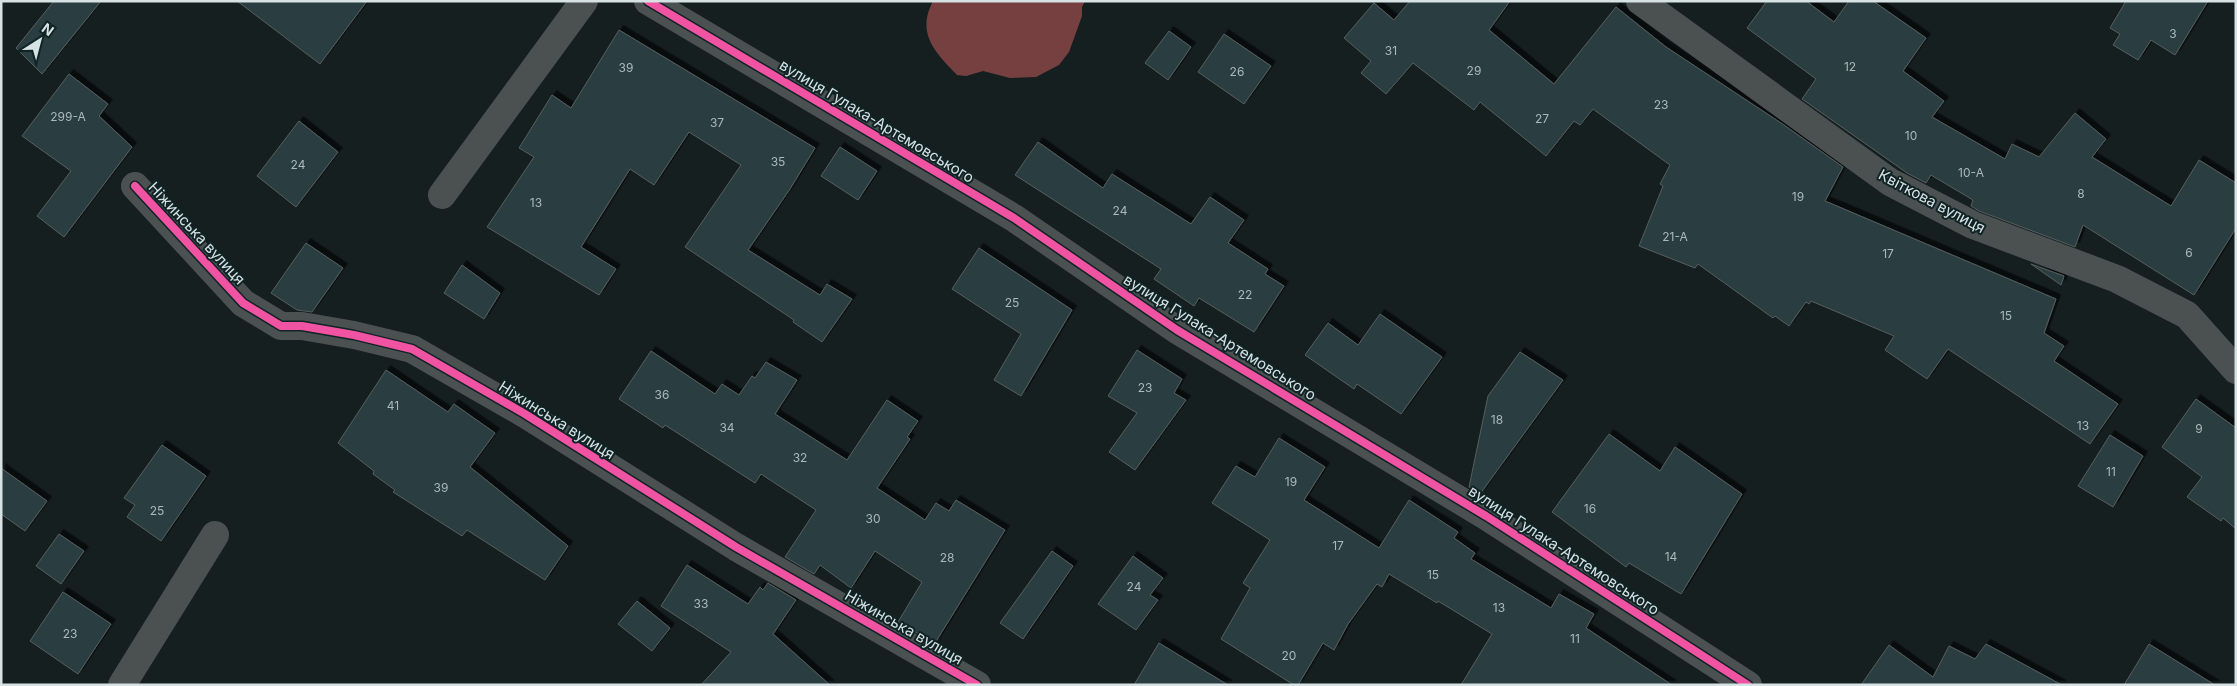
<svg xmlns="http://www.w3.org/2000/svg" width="2237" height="686" viewBox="0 0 2237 686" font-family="Inter,sans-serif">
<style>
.water{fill:#774040}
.building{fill:#2b3e40;stroke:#565e5f;filter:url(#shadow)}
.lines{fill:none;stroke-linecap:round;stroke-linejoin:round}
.street{stroke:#4b5051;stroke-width:28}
.cycleway-casing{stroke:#102325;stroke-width:11}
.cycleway{stroke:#f153a3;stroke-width:8}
.labels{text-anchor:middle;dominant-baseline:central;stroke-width:4;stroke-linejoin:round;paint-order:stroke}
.number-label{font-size:12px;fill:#abb9ba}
.street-label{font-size:15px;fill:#d6e2e3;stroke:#102325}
</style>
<defs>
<filter id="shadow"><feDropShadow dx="4.5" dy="-4.5" stdDeviation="0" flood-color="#0009"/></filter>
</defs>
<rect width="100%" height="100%" fill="#151f20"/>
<path class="water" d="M933,1H1085L1082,7V16L1069,52L1059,65L1036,77L1010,78L983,71L966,76L957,75C935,52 916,34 933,1Z"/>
<g class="building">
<path d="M54,1H101L42,74L16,48Z"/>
<path d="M237,1H367L320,64Z"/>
<path d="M1410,1H1510L1489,30L1554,84L1616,7L1666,47L1784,125L1843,167L1825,201L2056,299L2044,333L2064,346L2054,361L2118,404L2090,444L1948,349L1927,379L1885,350L1894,336L1811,301L1809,304L1806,302L1789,326L1775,316L1773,318L1698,264L1695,268L1639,246L1663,186L1660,184L1670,165L1593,109L1580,125L1574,121L1546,156L1480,102L1474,110L1413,63L1386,94L1361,73L1371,61L1344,38L1374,3L1394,20Z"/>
<path d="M1767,1H1806L1834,22L1849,1H1873L1926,38L1903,71L1944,101L1932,117L2005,159L2012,144L2039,157L2075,113L2106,139L2092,157L2171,206L2199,160L2236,183V228L2194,295L2083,225L2075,247L1979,211L1971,206L1973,200L1931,175L1926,183L1907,173L1802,99L1816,79L1747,28Z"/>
<path d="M2126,1H2208L2175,55L2151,40L2138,60L2113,45L2120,34L2110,28Z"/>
<path d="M619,30L815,148L790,189L748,250L820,295L827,284L852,299L822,342L793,322L794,320L685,247L741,165L689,132L654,185L630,169L581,247L616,269L599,295L487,227L534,157L519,148L552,95L571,108Z"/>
<path d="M1169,31L1191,47L1168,80L1145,63Z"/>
<path d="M1224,34L1271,66L1244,104L1198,72Z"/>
<path d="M69,74L108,104L99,116L132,147L64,237L37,216L71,171L22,136Z"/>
<path d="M299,121L338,152L296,207L257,176Z"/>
<path d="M1038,142L1103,188L1112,174L1191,224L1210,197L1244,220L1228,243L1268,269L1265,274L1284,286L1254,332L1199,298L1194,306L1154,279L1161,269L1015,175Z"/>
<path d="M840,147L877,171L858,200L821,176Z"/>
<path d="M306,243L343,268L312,312L297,310L271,293Z"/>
<path d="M979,248L1072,310L1021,396L994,380L1021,334L952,289Z"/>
<path d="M2031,264L2064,276L2061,285Z"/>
<path d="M462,265L500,293L484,319L444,293Z"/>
<path d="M1380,314L1442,357L1401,414L1357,384L1354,389L1305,355L1328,323L1358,345Z"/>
<path d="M1137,350L1182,379L1174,393L1186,400L1135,470L1109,452L1137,413L1108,396Z"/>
<path d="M651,351L715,394L722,384L739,395L752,376L755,378L766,362L797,380L775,414L847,460L887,400L918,421L907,437L910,439L877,488L925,520L936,503L949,511L956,500L1005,530L935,643L898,622L922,582L875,551L851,588L820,565L814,574L785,557L816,510L761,474L755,483L665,425L663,428L619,399Z"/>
<path d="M1520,352L1563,380L1480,494L1469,487L1488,396Z"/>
<path d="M386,370L448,412L454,404L495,433L470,467L568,546L545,580L467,530L462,536L393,492L395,490L373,474L374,471L338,443Z"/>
<path d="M2196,399L2236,428V529L2223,518L2221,521L2187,497L2202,477L2162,447Z"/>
<path d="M1609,434L1660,471L1675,447L1742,494L1681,594L1629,563L1626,567L1552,512Z"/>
<path d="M2110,435L2143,456L2113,507L2078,486Z"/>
<path d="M1279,438L1325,467L1304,500L1379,548L1409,500L1458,532L1454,538L1475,553L1471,559L1551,608L1559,594L1594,614L1586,628L1672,685H1461L1492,634L1438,601L1437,603L1389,574L1382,587L1377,584L1348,624L1334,650L1323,643L1298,685H1294L1221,639L1250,588L1243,583L1270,540L1212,503L1236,466L1255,477Z"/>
<path d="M162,445L206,476L161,541L127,517L135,505L124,498Z"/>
<path d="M1,468L47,501L25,531L1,514Z"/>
<path d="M59,534L84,551L61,584L36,566Z"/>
<path d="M1052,551L1073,566L1023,639L1000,623Z"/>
<path d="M1133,556L1163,578L1150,595L1158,600L1136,630L1098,604Z"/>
<path d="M687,565L748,604L760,587L763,590L768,583L796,600L773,634L830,685H701L731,652L661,606Z"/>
<path d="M63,592L111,624L78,674L30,641Z"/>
<path d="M637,601L670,628L652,651L618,624Z"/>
<path d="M1159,643L1228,685H1134Z"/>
<path d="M1986,644L2062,685H1861L1889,645L1933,677L1949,646L1975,659Z"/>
<path d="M2149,644L2215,685H2124Z"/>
</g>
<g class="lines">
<g class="street">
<path d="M648,1L1014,218L1177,330L1486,516L1748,685"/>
<path d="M1640,1L1890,182L1973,225L2117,279L2187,315L2236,370"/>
<path d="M135,186L243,303L281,326H302L354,335L412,349L525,414L736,547L977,685"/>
<path d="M442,195L584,1"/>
<path d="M122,685L215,535"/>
</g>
<defs>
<g id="cycleway">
<path d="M648,1L1014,218L1177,330L1486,516L1748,685"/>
<path d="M135,186L243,303L281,326H302L354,335L412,349L525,414L736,547L977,685"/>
</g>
</defs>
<use href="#cycleway" class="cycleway-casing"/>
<use href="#cycleway" class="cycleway"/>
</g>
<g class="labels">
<g class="number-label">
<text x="2173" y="33">3</text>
<text x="1391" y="50">31</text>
<text x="1850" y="66">12</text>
<text x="626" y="67">39</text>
<text x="1474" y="70">29</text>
<text x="1237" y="71">26</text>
<text x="1661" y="104">23</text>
<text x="68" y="116">299-А</text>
<text x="1542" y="118">27</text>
<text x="717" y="122">37</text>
<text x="1911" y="135">10</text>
<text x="778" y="161">35</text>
<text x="298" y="164">24</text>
<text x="1971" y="172">10-А</text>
<text x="2081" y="193">8</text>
<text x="1798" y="196">19</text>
<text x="536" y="202">13</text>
<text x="1120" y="210">24</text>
<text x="1675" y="236">21-А</text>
<text x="2189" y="252">6</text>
<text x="1888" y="253">17</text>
<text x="1245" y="294">22</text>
<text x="1012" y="302">25</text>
<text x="2006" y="315">15</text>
<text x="1145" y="387">23</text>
<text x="662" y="394">36</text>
<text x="393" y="405">41</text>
<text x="1497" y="419">18</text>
<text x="2083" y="425">13</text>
<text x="727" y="427">34</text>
<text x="2199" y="428">9</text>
<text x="800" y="457">32</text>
<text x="2111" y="471">11</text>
<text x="1291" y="481">19</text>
<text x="441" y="487">39</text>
<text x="1590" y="508">16</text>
<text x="157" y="510">25</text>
<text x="873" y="518">30</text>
<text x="1338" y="545">17</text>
<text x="1671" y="556">14</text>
<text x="947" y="557">28</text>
<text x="1433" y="574">15</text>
<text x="1134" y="586">24</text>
<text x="701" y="603">33</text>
<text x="1499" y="607">13</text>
<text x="70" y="633">23</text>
<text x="1575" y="638">11</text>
<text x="1289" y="655">20</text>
</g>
<g class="street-label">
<text transform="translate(877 121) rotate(31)">вулиця Гулака-Артемовського</text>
<text transform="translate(1932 201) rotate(28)">Квіткова вулиця</text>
<text transform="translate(197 233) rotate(47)">Ніжинська вулиця</text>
<text transform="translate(1220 337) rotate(32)">вулиця Гулака-Артемовського</text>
<text transform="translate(557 420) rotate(32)">Ніжинська вулиця</text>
<text transform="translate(1564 550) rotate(33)">вулиця Гулака-Артемовського</text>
<text transform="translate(904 627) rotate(30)">Ніжинська вулиця</text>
</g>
</g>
<rect width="2237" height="686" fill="none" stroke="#d6e2e3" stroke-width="5"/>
<g transform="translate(40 40) rotate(36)" stroke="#102325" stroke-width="4" paint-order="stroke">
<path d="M0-4L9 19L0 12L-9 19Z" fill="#d6e2e3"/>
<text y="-8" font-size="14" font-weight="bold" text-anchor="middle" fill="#d6e2e3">N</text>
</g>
</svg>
